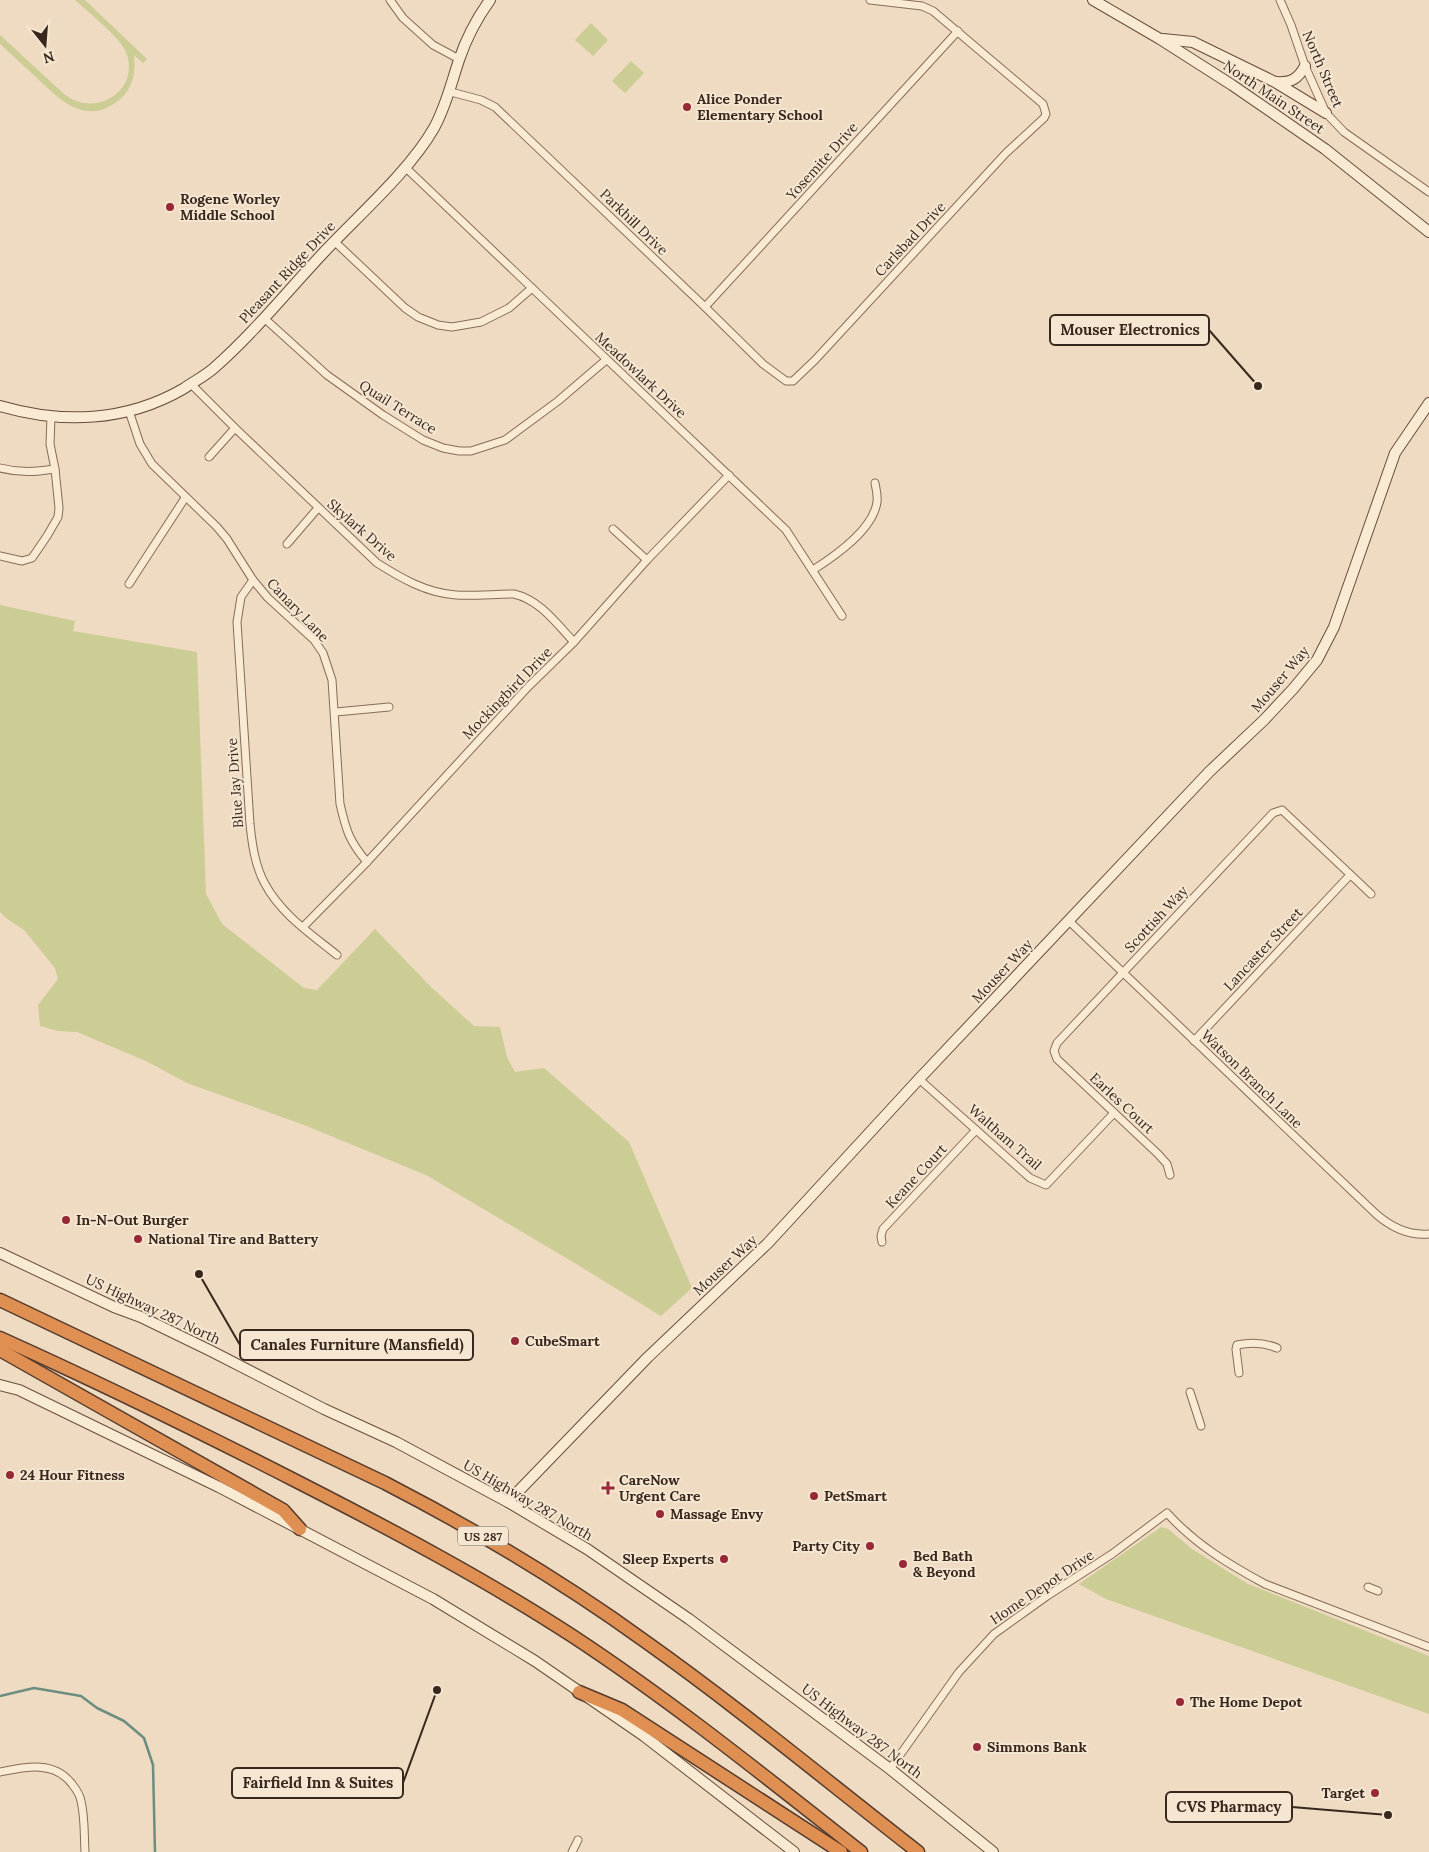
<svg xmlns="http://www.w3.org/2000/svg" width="1429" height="1852" viewBox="0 0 1429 1852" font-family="Lora,serif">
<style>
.green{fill:#cccc95}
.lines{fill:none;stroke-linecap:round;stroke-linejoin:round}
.stream{stroke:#6b8e81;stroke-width:2.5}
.street-casing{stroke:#886c59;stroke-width:9}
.secondary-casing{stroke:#694d3c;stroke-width:12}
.highway-casing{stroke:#553b2d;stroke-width:15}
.street{stroke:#f9ead4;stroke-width:7}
.secondary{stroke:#f9ead4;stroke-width:10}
.highway{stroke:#de8f51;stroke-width:12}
.poi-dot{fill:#972836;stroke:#f5e6d1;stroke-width:2}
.labels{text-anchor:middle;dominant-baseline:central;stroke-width:4;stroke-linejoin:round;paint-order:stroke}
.shield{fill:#f5e6d1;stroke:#706053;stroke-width:1}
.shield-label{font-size:12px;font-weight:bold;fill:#37271d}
.street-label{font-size:14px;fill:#37271d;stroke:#f5e6d1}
.poi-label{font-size:14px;font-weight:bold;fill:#37271d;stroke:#f5e6d1;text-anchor:start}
.leader{fill:none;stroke:#37271d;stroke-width:2}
.callout-dot{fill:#37271d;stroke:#f5e6d1;stroke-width:2}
.callout{fill:#f5e6d1;stroke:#37271d;stroke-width:2}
.callout-label{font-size:15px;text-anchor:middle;font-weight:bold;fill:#37271d}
</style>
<rect width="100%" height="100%" fill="#eedbc1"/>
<g class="green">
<path d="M75,0H85L147,59L143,63L134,55C136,72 133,89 119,100C86,127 60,100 37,78C24,66 12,55 0,44V35L64,94C95,119 141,91 126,52C119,36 89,13 75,0Z"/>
<path d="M591,23L608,40L593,56L575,40Z"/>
<path d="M631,61L644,73L625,93L612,81Z"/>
<path d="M0,605L75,621L73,631L197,652L206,894L222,924L304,988L317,990L375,929L432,988L474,1026L500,1027L507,1057L515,1072L544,1068L629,1142L692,1288L661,1316L573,1262L426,1175L304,1125L187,1083L146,1061L77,1032L58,1031L40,1026L38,1005L58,979L55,968L24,930L6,918L0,912Z"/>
<path d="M1161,1527L1168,1529L1192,1549L1248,1584L1429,1656V1714L1106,1599L1079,1584Z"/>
</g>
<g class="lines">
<path class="stream" d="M0,1696L34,1688L81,1696L97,1708L124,1721L144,1738L153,1765L155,1852"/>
<defs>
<g id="street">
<path d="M390,0L403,18L433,45L459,59"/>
<path d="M1280,0L1291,25L1305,66L1326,113L1344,132L1429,192"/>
<path d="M451,92L481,100L495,107L705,307L763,364L786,381H793L815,360L1006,153L1044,118L1046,114L1043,104L933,11L922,6L870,0"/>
<path d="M405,167L786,530L842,616"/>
<path d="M334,241L405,308L418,317L438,325L452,327L481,322L509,308L532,288"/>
<path d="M705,307L958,31"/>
<path d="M264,318L327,375L383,415L423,440L443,448L459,451H471L505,440L558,401L606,360"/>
<path d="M191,384L235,428L377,563C401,578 426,593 456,595C475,596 495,594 514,594C540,600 556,623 574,642"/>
<path d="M129,411L140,444L152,464L217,527L227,539L253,580L268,598L314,640L323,653L332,680L340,804C346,830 349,841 367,862"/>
<path d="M209,457L235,428"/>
<path d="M0,468C20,473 35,472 55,469"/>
<path d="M613,529L647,560"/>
<path d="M287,544L318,508"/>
<path d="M0,556L22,561L32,558L47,536L58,517L59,508L55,469L50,444L51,417"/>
<path d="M813,570C835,556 873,530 877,502C878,496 876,489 875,483"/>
<path d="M253,580L241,597L237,622L250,824C252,844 255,866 265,884C281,914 311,934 337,955"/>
<path d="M129,584L185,498"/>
<path d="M336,712L389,707"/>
<path d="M1069,921L1376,1214C1391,1227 1408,1236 1429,1234"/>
<path d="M303,927L367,862L528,687L574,642L647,560L729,475"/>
<path d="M1194,1041L1350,875"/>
<path d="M919,1079L1030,1178L1046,1185L1114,1113"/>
<path d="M1170,1175L1167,1164L1158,1154L1057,1059L1054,1051L1057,1043L1273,813L1282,810L1371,894"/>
<path d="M882,1242L881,1236L883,1229L976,1130"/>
<path d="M1239,1373L1236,1349L1237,1345C1251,1342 1263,1342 1277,1348"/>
<path d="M1190,1392L1201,1426"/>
<path d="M1368,1587L1378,1591"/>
<path d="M890,1769L959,1672L994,1634L1047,1596L1112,1554L1167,1513C1195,1544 1228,1564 1265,1584L1429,1647"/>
<path d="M0,1772C25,1767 54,1760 72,1784C76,1789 80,1795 81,1801C85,1818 84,1835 85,1852"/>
<path d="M572,1852L578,1840"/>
</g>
<g id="secondary">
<path d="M1093,0L1160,39L1232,85L1325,149L1429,232"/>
<path d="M1163,39L1193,42L1275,82L1326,113"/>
<path d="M1276,82C1291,83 1298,79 1305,66"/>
<path d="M0,406C62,424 126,422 183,389C193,382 205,376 214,368C255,332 289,289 326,250C361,213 410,170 434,128C446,106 451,84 459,60C466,39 477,18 490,0"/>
<path d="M0,1253L114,1307L141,1317L211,1351L324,1409L396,1442L508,1502L587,1549L689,1619L890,1769L993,1852"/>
<path d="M0,1385L19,1390L219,1487L433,1599L535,1661L644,1736L794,1852"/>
<path d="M508,1502L648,1357L768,1243L919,1079L1209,772L1264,720L1293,689L1317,660L1334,627L1395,453L1429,403"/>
</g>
<g id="highway">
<path d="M0,1300L385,1483C476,1530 563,1582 646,1642C739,1708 828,1782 918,1852"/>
<path d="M0,1338C100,1383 198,1431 296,1481C390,1529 485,1579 574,1637C674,1703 767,1778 861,1852"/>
<path d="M0,1350L283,1510L300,1529"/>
<path d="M579,1692L622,1710L841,1852"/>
</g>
</defs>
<use href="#street" class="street-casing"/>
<use href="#secondary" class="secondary-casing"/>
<use href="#highway" class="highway-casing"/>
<use href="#street" class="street"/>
<use href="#secondary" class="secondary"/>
<use href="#highway" class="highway"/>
</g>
<g class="poi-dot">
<circle cx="687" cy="107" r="5"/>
<circle cx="170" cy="207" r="5"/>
<circle cx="66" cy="1220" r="5"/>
<circle cx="138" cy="1239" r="5"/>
<circle cx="515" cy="1341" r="5"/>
<circle cx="10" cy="1475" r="5"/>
<path d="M605.5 1480.5h5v5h5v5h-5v5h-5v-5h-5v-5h5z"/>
<circle cx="814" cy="1496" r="5"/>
<circle cx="660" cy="1514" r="5"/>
<circle cx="870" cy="1546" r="5"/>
<circle cx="724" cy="1559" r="5"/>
<circle cx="903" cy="1564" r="5"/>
<circle cx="1180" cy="1702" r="5"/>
<circle cx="977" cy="1747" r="5"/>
<circle cx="1375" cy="1793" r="5"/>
</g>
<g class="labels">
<rect class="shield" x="458" y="1526.5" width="50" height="19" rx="4"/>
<g class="shield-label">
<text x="483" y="1536">US 287</text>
</g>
<g class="street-label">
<text transform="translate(1323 69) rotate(67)">North Street</text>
<text transform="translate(1274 97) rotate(34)">North Main Street</text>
<text transform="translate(822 161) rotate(-48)">Yosemite Drive</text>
<text transform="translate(634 222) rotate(44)">Parkhill Drive</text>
<text transform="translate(910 239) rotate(-47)">Carlsbad Drive</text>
<text transform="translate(287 272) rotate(-47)">Pleasant Ridge Drive</text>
<text transform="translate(641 375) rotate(43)">Meadowlark Drive</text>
<text transform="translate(398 407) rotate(32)">Quail Terrace</text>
<text transform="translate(362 530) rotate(41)">Skylark Drive</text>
<text transform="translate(298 610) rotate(46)">Canary Lane</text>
<text transform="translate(1280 679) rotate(-50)">Mouser Way</text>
<text transform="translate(507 693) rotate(-46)">Mockingbird Drive</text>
<text transform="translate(235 783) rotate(-94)">Blue Jay Drive</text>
<text transform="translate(1156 919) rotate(-47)">Scottish Way</text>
<text transform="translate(1263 949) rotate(-47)">Lancaster Street</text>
<text transform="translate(1002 971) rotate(-47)">Mouser Way</text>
<text transform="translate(1252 1079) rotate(44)">Watson Branch Lane</text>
<text transform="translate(1122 1103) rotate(43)">Earles Court</text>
<text transform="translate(1005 1137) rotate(41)">Waltham Trail</text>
<text transform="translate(916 1176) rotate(-47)">Keane Court</text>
<text transform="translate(725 1265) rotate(-43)">Mouser Way</text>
<text transform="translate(153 1309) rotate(25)">US Highway 287 North</text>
<text transform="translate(528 1500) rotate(30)">US Highway 287 North</text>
<text transform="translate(1042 1587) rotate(-34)">Home Depot Drive</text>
<text transform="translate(862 1731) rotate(37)">US Highway 287 North</text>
</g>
<g class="poi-label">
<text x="697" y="99">Alice Ponder<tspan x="697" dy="16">Elementary School</tspan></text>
<text x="180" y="199">Rogene Worley<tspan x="180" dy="16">Middle School</tspan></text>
<text x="76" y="1220">In-N-Out Burger</text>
<text x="148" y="1239">National Tire and Battery</text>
<text x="525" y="1341">CubeSmart</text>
<text x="20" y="1475">24 Hour Fitness</text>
<text x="619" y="1480">CareNow<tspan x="619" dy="16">Urgent Care</tspan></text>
<text x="824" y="1496">PetSmart</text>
<text x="670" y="1514">Massage Envy</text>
<text x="860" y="1546" text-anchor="end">Party City</text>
<text x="913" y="1556">Bed Bath<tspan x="913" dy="16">&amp; Beyond</tspan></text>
<text x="714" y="1559" text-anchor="end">Sleep Experts</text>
<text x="1190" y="1702">The Home Depot</text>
<text x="987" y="1747">Simmons Bank</text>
<text x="1365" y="1793" text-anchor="end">Target</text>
</g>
</g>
<path class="leader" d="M1258 386L1209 330M199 1274L240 1345M437 1690L403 1783M1388 1815L1292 1807"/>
<g class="callout-dot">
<circle cx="1258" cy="386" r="5"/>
<circle cx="199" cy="1274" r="5"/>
<circle cx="437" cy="1690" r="5"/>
<circle cx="1388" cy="1815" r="5"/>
</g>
<g class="callout">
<rect x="1050" y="315" width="159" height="30" rx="5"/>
<rect x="240" y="1330" width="233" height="30" rx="5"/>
<rect x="232" y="1768" width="171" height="30" rx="5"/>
<rect x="1166" y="1792" width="126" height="30" rx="5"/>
</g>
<g class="callout-label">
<text x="1130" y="335">Mouser Electronics</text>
<text x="357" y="1350">Canales Furniture (Mansfield)</text>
<text x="318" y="1788">Fairfield Inn &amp; Suites</text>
<text x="1229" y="1812">CVS Pharmacy</text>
</g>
<g transform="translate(45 45) rotate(163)" stroke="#f5e6d1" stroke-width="4" paint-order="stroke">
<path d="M0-4L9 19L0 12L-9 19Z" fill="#37271d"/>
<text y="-8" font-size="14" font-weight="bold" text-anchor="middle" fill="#37271d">N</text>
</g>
</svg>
